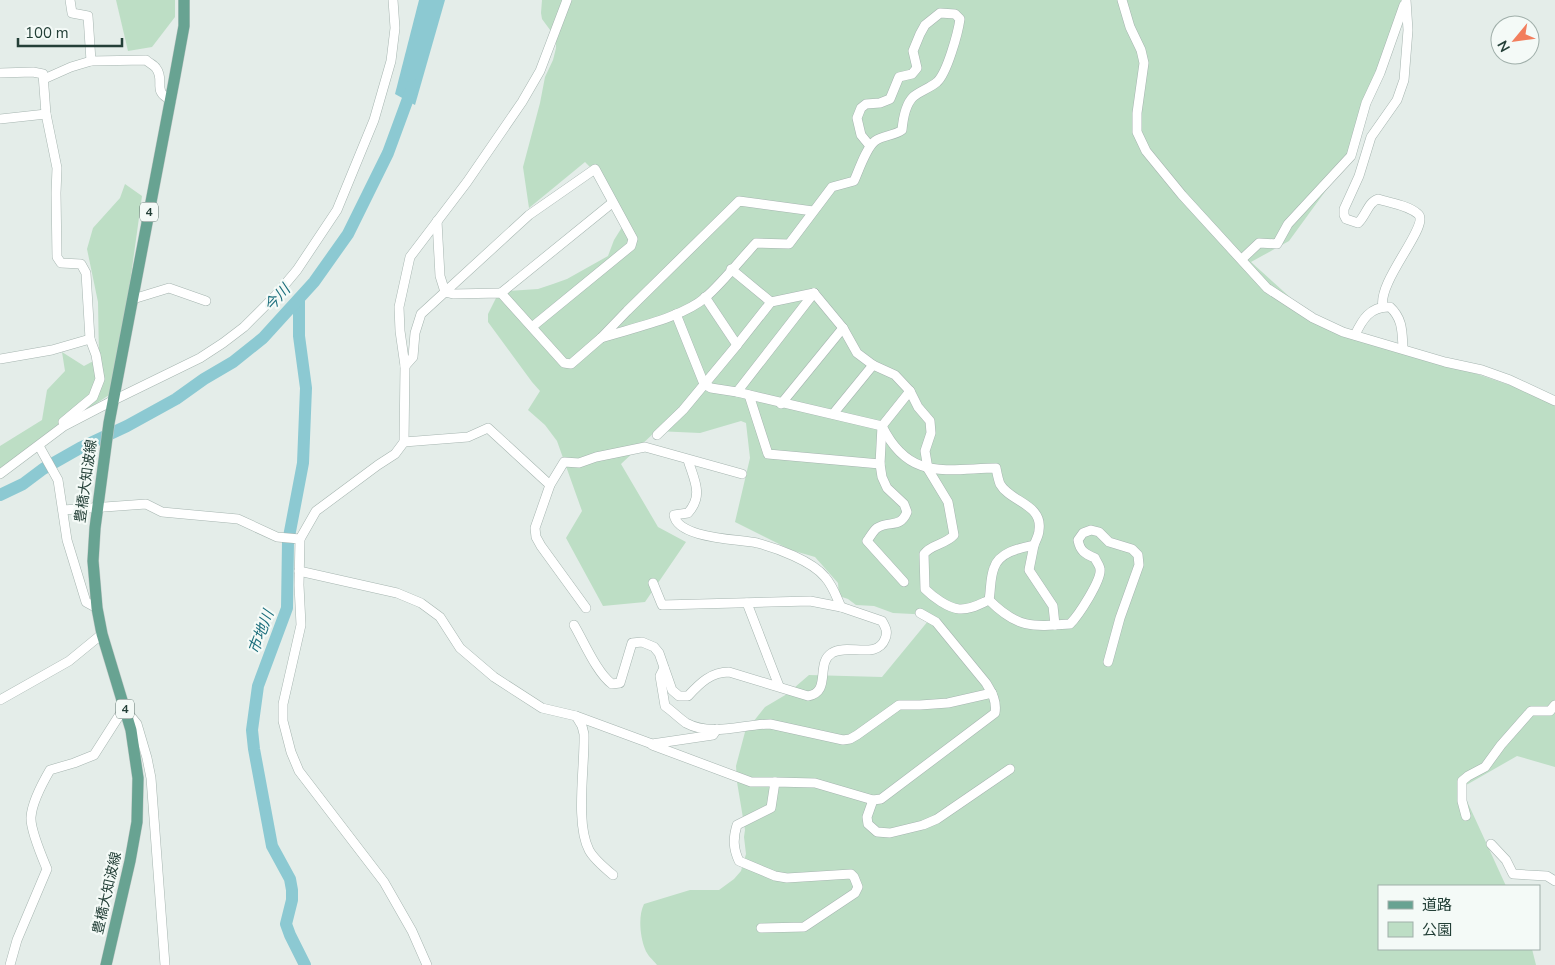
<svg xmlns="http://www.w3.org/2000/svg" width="1555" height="965" viewBox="0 0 1555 965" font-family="'Nunito Sans','Noto Sans JP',sans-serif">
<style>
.green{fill:#bddec5}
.water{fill:#8cc9d2}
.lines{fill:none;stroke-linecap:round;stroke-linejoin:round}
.river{stroke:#8cc9d2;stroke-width:12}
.minor-casing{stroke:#a6b5b0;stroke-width:10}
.major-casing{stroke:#c1c9c7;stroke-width:12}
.minor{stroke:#fff;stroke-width:9}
.major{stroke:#68a392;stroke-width:11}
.labels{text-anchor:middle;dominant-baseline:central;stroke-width:4.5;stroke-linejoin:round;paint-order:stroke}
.shield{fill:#f4faf7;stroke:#627771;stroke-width:1}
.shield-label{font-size:12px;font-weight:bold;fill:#233f37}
.street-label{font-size:14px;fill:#233f37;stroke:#f4faf7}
.water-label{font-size:15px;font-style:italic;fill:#1c6e7c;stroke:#f4faf7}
</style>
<rect width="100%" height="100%" fill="#e4ede9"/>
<g class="green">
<path d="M116,0H175V17L152,47L128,51Z"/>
<path d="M542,0H1406L1351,156L1289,241L1251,262L1313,318L1553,400L1555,403V767L1517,756L1461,788L1506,886H1379V949H1532L1536,965H657C653,960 647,955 645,949C640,936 638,916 644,904L690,890H719L734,879L741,871L746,854L744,837L745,830L737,782L736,766L745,732L765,707L787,694L809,675L882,677L933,615L893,613L874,606L856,605L848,599L839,596L838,583L815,557L791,550L735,522L750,458L746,423L741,421L700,433L656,431L621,464L658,527L686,542L645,602L603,606L566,538L582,511L557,441L545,425L528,410L540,391L532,382L488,322V314L497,296L506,291L538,289L553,284L567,279L608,256L614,240L624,224L597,174L585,162L529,208L523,167L540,103L545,77L553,60L556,48V38L542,19L541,13Z"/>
<path d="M125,184L142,196L125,319L112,393L0,468V446L42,420L47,390L65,371L62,352L84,366L99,358L98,302L87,249L93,228L120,198Z"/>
</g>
<path class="water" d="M419,0H445L415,105L395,94Z"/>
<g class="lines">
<g class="river">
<path d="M299,299V336L306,388L303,463L288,542L287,608L258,686L252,730L254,749L272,846L290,879L292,890V900L286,924L290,935L305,965"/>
<path d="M0,495L23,484L43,469L80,448L127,426L176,399L204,379L233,362L263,338L314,282L348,234L388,153L413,85"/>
</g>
<defs>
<g id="minor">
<path d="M70,0L72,13L88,16L91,61"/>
<path d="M1122,0L1130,27L1141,50L1144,63L1137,113V132L1146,151L1182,195L1267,288L1313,318L1343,332L1445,362L1482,370L1510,380L1555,401"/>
<path d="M0,73L33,72L43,74L46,114L57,168L56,193L57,257L61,263L81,264L86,273L90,339L96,355L100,379L93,397L63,422L64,425"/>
<path d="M44,79L71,67L91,61L146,60C149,63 154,65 156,68C166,81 151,91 171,100"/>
<path d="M0,119L46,114"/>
<path d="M437,221L440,276L445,292L529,215L595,169L633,239L631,246L532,327"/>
<path d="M1242,259L1259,243L1277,244L1288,224L1351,156L1366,103L1380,73L1404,5"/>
<path d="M731,269L771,302"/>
<path d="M501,293L612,203"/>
<path d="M814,293L843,328L857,353L873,365L895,375L910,391L882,426L880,464L882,477L887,488L904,504L907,512C900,529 889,520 877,528C873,531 870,537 867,541L904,582"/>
<path d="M705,297L737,345"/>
<path d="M133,299L169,288L206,301"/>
<path d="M1383,307C1377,281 1431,225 1418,214C1408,205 1390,203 1378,199C1368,202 1366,216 1358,223L1346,219L1344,215V209L1359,176L1371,137L1397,100L1404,80L1408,30L1406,0"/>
<path d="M676,314L704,384L711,388L737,392L882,426"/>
<path d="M1355,335C1362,320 1370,306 1390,307C1403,319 1402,332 1403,348"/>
<path d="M601,338C632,328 682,318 706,297C724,281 740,260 756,243L789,244L832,187L854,181C859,170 866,148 875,141C883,135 894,136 902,130C903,119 905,105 913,97C920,91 930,88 937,82C947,73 958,33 960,19L955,14L940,13L925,25L920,34L913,51L917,68L912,74L899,77L890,99L880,103L866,104L861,108L857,118L861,135L870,146"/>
<path d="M0,359L52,350L90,339"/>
<path d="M405,366L413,357L415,333L421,314L445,292L453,294L501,293L564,363L571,364L601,338L627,311L739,201L813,211"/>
<path d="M910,391L918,407L930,421L931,433L925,451L928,469L948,502L954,535C945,545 931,544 924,554L925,589C933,597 948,608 959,609C970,610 980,604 989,600"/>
<path d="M737,392L814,293"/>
<path d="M749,395L768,454L880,464"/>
<path d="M781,404L843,328"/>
<path d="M833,414L873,365"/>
<path d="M882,426C909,481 945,469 996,468C997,473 998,479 1000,484C1010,502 1043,504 1039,530C1039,535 1036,540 1034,545C1020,548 999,552 994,568C990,578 991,589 989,600"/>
<path d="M657,435L683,410L737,345L771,302L814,293"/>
<path d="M404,442L468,437L488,428L550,485"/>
<path d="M39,446L58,480L67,540L86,602L97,608"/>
<path d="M688,460C694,480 704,495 688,513L674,515C678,539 739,539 757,543C777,548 812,561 825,577C833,586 836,596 841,607"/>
<path d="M0,474L64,426L114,400L200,358L223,343L244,327L276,295L297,270L337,210L374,120L391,61L395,28L393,0"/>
<path d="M63,510L146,504L162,512L238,519L277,537L300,539"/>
<path d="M1034,545L1029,570L1053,606L1055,625"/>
<path d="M299,571L397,593L421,603L440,617L460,648L494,677L542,708L576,716L652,744L713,735L717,729"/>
<path d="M989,600C1017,628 1031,627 1070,624C1078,616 1102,580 1100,569C1100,566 1096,561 1095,558C1085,554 1080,551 1078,540L1083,533L1091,530L1099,532L1109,542L1132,549L1138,555L1139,565L1120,618L1108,662"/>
<path d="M747,603L779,686"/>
<path d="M586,608L541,546L536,537L535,528L550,485L564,462L579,463L596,457L645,447L742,474"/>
<path d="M574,625C584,642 597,673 612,684L620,683L632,643L642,642L654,647L659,653L672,690L679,696H688C700,683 711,672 729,672L808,696C832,692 815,663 832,653C847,643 877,660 885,639C888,632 886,628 882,621L841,607L810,601L662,605L653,583"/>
<path d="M664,668L660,676L665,706C672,711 679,718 686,723C712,737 743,724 770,724L843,740L850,739L857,735L899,705H920L948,703L992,693"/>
<path d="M0,700L69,661L102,634"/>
<path d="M576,716L582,726L584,734C585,766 575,823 589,850C593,858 607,870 613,875"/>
<path d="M652,745L751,782H775"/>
<path d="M873,800L867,817L868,824L877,832L890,833L923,825L937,819L1010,769"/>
<path d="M1466,816L1462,801V781L1468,776L1485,767L1501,745L1531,711H1550L1555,705"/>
<path d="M1491,844L1506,860L1513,874L1547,876L1555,881"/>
<path d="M761,928L804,927L855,893L858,887L854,877L851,874L787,878L775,876L739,861C733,848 733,838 737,825L771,808L775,782L815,783L873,800L881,799L995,713C997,701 992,693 986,683L936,622L920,613"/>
<path d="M10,965L17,940L47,869C42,857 30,829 31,817C32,803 43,782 50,770L74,763L94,755L124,708L137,724L147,758L151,778L165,965"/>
<path d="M427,965L412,931L384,882L299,771L291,752L283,721V704L301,625L299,585L300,539L316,511L378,465L395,454L404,442L405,366L400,331L399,307L410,257L467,182L522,102L540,71L567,0"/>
</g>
<path id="major" d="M106,965L130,861L137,822L138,778L131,730L102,634L97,608L93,561L95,528L109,423L174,81L184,26V0"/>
</defs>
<use href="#minor" class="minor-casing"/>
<use href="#major" class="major-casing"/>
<use href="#minor" class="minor"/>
<use href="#major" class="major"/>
</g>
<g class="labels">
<g class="shield">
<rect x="140" y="202.5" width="18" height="19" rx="4"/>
<rect x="116" y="699.5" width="18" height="19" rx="4"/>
</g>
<g class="shield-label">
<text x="149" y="212">4</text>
<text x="125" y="709">4</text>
</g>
<g class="street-label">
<text transform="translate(86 481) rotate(-82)">豊橋大知波線</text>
<text transform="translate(107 893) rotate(-77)">豊橋大知波線</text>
</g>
<g class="water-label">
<text transform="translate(277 298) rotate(-48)">今川</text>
<text transform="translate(261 632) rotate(-69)">市地川</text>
</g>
</g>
<rect x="1378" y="885" width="162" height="65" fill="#f4faf7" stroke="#a0afaa"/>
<rect x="1388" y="901" width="25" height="8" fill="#68a392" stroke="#a0afaa"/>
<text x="1422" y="910" font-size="15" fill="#233f37">道路</text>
<rect x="1388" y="922" width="25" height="15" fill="#bddec5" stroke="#a0afaa"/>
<text x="1422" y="935" font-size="15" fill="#233f37">公園</text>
<g transform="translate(1515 40) rotate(241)"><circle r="24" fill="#f4faf7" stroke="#a0afaa"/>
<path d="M0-4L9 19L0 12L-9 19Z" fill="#f27e5d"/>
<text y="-8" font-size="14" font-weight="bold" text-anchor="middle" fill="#233f37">N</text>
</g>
<path d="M18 38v8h104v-8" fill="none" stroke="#233f37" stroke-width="2.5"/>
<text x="25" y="38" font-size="15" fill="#233f37" stroke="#f4faf7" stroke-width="4" paint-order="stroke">100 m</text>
</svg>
